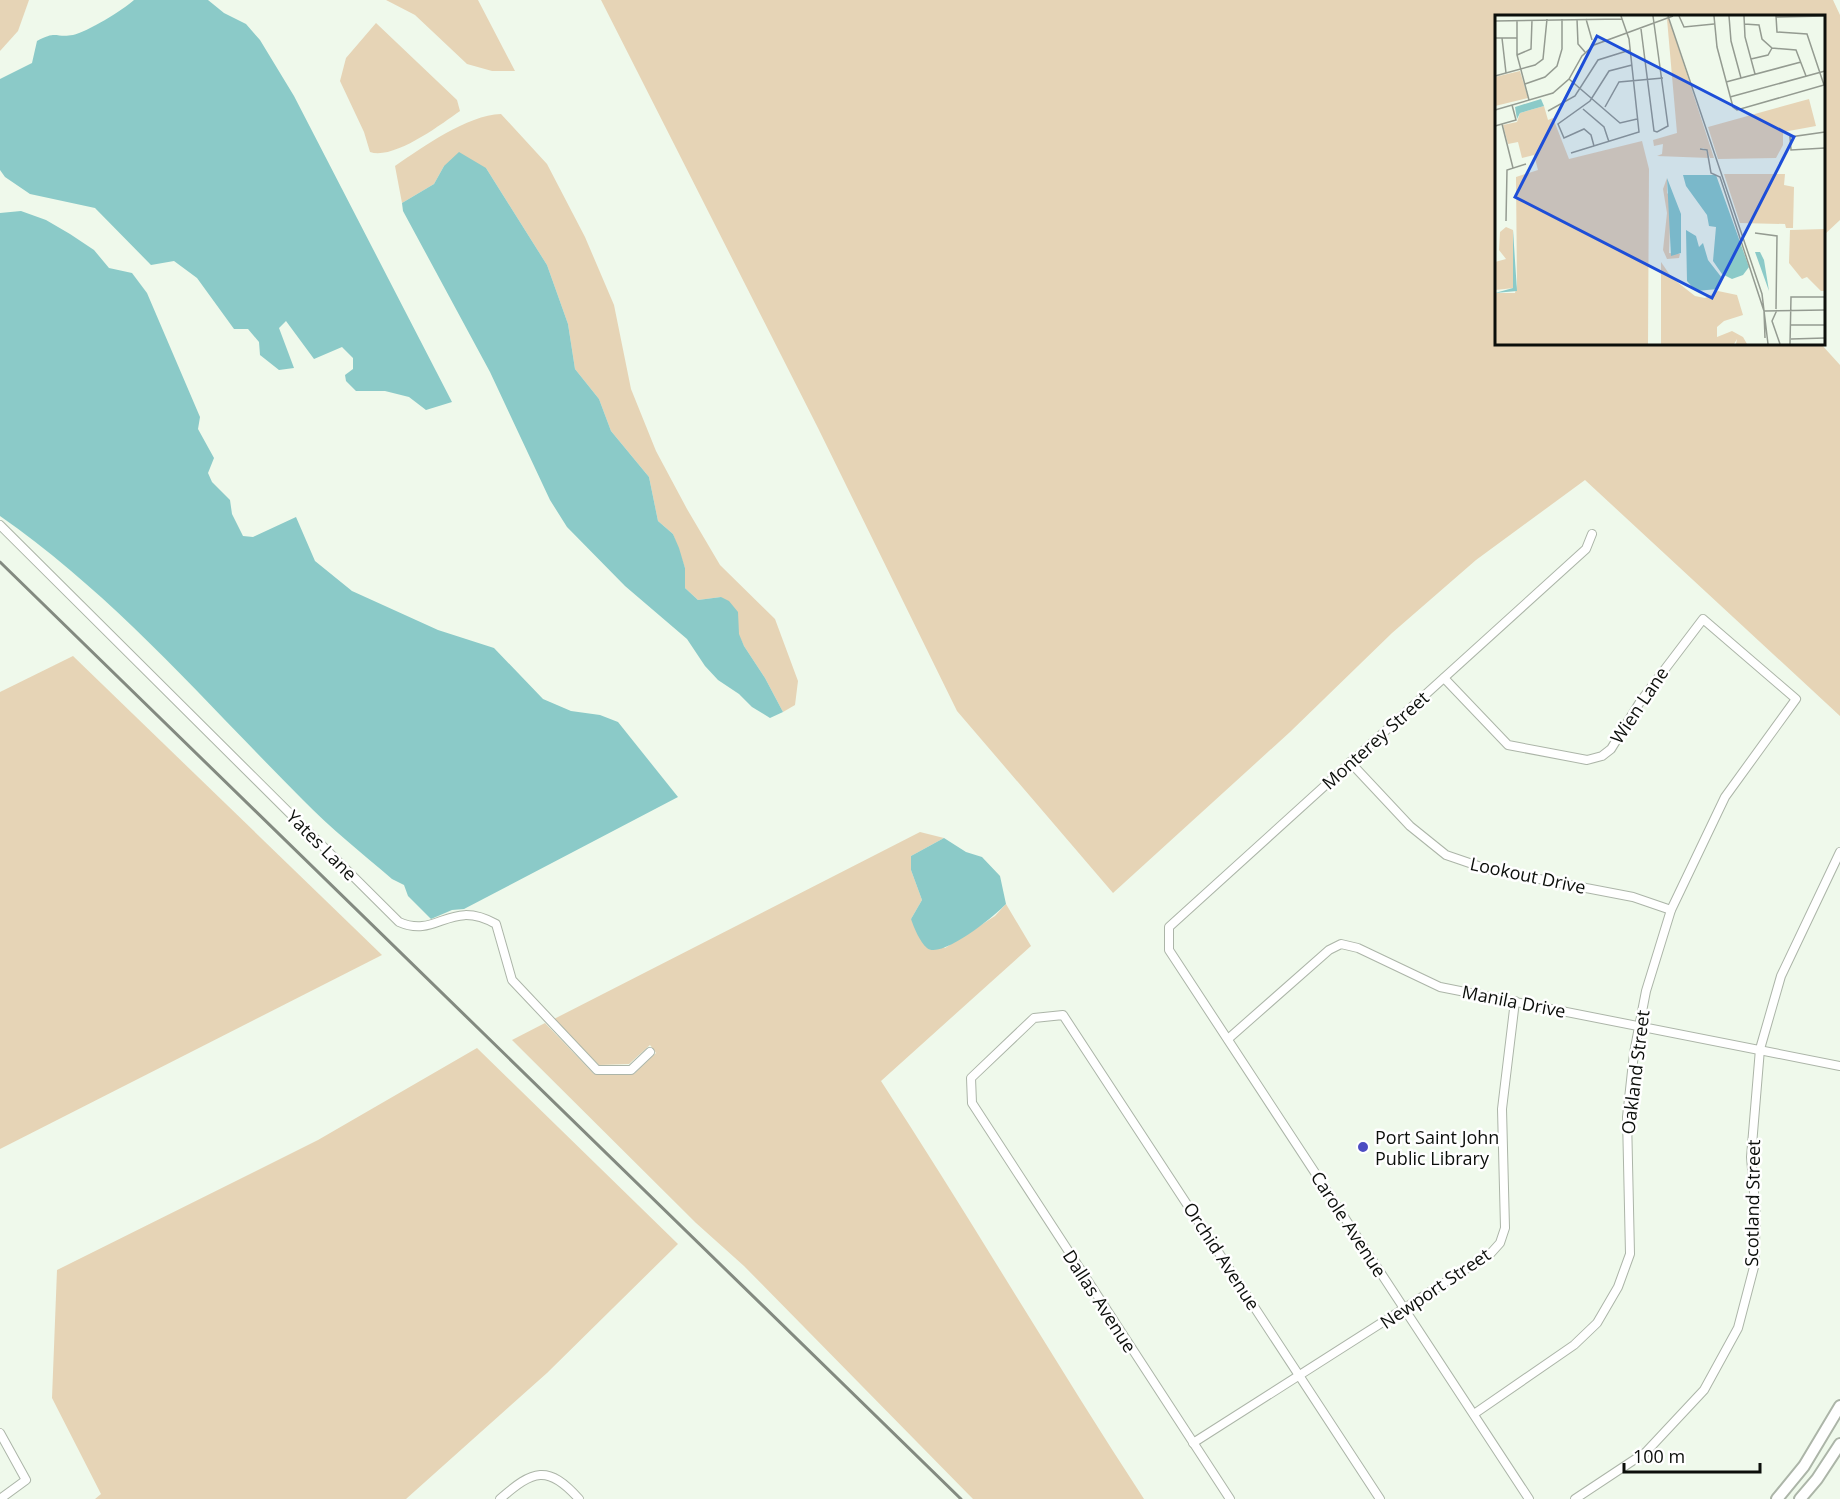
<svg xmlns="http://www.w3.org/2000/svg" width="1840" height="1499" viewBox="0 0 1840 1499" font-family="'Open Sans',sans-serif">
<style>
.green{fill:#e6d4b6}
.water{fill:#8bcac8}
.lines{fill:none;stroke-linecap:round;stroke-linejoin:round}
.minor-casing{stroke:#acb5a8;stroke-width:10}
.secondary-casing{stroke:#acb5a8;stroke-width:14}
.minor{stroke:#fff;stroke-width:8}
.secondary{stroke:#fff;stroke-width:10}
.rail{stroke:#838a80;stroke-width:3}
.poi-dot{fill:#4c4cc2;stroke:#fff;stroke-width:2}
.labels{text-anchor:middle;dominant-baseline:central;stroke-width:5;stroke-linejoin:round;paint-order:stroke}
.street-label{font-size:18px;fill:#0c0f0b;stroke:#fff}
.poi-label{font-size:18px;fill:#0c0f0b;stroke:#fff;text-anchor:start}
.inset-road{fill:none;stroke:#949b91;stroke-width:1.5}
.view{fill:#1d4ed8;fill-opacity:0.15;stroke:#1d4ed8;stroke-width:3}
.inset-edge{fill:none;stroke:#0c0f0b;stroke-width:3}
</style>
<rect width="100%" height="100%" fill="#eff9eb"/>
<g class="green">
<path d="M0,0H29L18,31L0,51Z"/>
<path d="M386,0H478L515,71H492L467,64L415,15Z"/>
<path d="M601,0H1833L1840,15V220L1824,235V16H1496V344H1821L1840,365V716L1585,480L1476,560L1392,633L1290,732L1113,893L957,711L818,428Z"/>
<path d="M376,23L457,100L460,111C440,125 394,160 370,152L364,132L340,81L346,58Z"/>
<path d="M501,114L547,164L585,237L614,305L631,389L656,451L687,509L720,565L775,619L798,681L795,705L783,712L765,678L744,646L721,597L698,600L685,588V568L673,534L658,521L649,477L611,431L599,399L575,369L568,324L547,265L486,168L444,166L434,184L402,203L395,166C423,147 467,115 501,114Z"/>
<path d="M73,656L382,955L0,1149V692Z"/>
<path d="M920,832L944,838L911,856V870L922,900L911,919L945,948L995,916L1006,904L1031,946L881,1081C969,1216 1054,1361 1144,1499H973L744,1266L696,1223L512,1040L545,1023L594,1074H634L656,1053L650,1045L629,1064L599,1065L554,1019Z"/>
<path d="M477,1048L678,1244L547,1373L406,1499H95L101,1494L52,1398L57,1270L318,1140Z"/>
</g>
<g class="water">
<path d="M134,0H208L224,13L246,24L260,40L294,96L452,402L426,410L409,397L385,391H356L346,381L345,375L353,369V358L342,347L314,359L286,321L279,328L294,368L279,370L260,355L259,342L248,329H234L197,278L174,261L151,265L95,208L30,194L5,177L0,170V79L32,63L37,41C57,30 55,38 73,35C87,32 123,10 134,0Z"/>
<path d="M459,152L486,168L547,265L568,324L575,369L599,399L611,431L649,477L658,521L673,534L679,548L685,568V588L698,600L721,597L729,601L738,612L739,634L744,646L765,678L783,712L770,718L752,707L739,694L718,680L705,666L687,639L625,586L567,527L550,500L490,372L403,211L402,203L434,184L444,166Z"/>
<path d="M21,211L46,220L70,234L94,250L109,268L132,273L147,293L200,417L198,429L214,458L208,473L212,482L230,500L232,514L243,536L253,537L296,517L315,561L352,591L438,630L494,648L543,699L571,711L600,715L618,722L678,797L464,909L452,910L431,919L408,896L404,885L392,879C362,853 330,828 303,800C205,702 115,596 0,516V213Z"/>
<path d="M944,838L966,852L982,857L1000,876L1006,904C996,915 941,960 927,948C920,942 914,928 911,919L922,900L911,870V856Z"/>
</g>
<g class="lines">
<defs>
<g id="minor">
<path d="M0,525L399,922C438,939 449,898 496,924L512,980L597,1070H631L650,1052"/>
<path d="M1444,678L1508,745L1587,760L1602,756L1611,749L1640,702L1703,619L1796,699L1725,797L1671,910L1646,991L1634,1053L1627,1117L1630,1254L1618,1287L1597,1323L1574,1345L1474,1414"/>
<path d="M1350,762L1410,826L1446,855L1487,869L1633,897L1671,910"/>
<path d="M1228,1039L1329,950L1341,944L1358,948L1440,987L1840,1066"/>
<path d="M0,1433L26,1480L0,1499"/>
<path d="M1193,1443L1491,1253L1500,1243L1505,1228L1502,1109L1515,1001"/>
<path d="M500,1499C533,1470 548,1464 579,1499"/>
<path d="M1230,1499L972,1103L971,1078L1034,1018L1063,1015L1380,1499"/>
<path d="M1529,1499L1169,950V927L1586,549L1592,534"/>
<path d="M1575,1499L1646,1452L1704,1390L1738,1328L1754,1267L1756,1216L1751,1157L1760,1049L1781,976L1840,852"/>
</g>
<g id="secondary">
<path d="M1777,1499L1804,1466L1840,1406"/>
<path d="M1800,1499L1817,1479L1840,1444"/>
</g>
</defs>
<use href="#minor" class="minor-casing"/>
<use href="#secondary" class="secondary-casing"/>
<use href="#minor" class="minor"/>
<use href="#secondary" class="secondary"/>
<path class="rail" d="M0,562L961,1499"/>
</g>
<circle class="poi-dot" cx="1363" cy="1147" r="6"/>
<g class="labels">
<g class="street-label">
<text transform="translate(1639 705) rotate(-56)">Wien Lane</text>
<text transform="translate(1375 740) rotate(-42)">Monterey Street</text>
<text transform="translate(322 845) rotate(45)">Yates Lane</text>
<text transform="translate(1528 875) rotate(12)">Lookout Drive</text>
<text transform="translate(1514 1001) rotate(11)">Manila Drive</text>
<text transform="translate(1635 1072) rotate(-83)">Oakland Street</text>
<text transform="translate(1752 1203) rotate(-89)">Scotland Street</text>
<text transform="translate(1349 1224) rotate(57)">Carole Avenue</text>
<text transform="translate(1222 1256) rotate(57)">Orchid Avenue</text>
<text transform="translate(1435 1288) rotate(-34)">Newport Street</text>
<text transform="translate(1100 1301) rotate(57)">Dallas Avenue</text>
</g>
<g class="poi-label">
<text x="1375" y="1137">Port Saint John<tspan x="1375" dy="21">Public Library</tspan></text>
</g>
</g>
<g transform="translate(1495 15)">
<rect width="330" height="330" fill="#eff9eb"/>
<path d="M172,4H174L219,143H215L212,135L208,133L205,134L211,136L214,143L162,141L167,139L168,129L159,131L158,125L182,118ZM25,56L33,83L0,91V62ZM314,84L321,111L288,117V130L281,143L223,144L213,112ZM49,91L53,105L58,103L74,144L147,126L154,154L153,329H0V278H20L22,270L21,162L43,155L39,140L27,143L23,127L13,129L8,110L22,107L25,98ZM229,159H290L289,170L299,172L298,213H291L290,209L245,208ZM172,163V178L176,182L174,238L185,239L184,243L172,244L168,235L172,198L168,174ZM11,212L18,215L19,273L0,275V247L11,244L4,235L5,217ZM330,214V276H326L312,262L307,264L294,248L295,215ZM166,247L177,263L200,281L210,283L223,276L242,280L248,300L229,306L222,312V322L237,316L248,322L252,329H241L242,324L239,329H166Z" fill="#e6d4b6"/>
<path d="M46,84L49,91L25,98L22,104L20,92ZM188,160H221L254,252L248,260L237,264L227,259L218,246L221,212L214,211L212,200L191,171ZM172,163L186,199V238L176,241ZM18,215L22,276L0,278L18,273ZM191,215L201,221L204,232L208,228L213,245L227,263L223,274L201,276L192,266ZM260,237H265L269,245L274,276Z" fill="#8bcac8"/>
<path class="inset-road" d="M173,1L267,279L273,329M184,1L189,12L219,9M219,1L222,32L238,92L242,95L329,70L312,19L282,17L281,1M234,1L236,26L246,63M249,1L250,22L260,59M281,2L330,1M82,4L83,29L90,37M91,4L97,25M22,5V40L34,85M0,6L127,4M249,9L264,10L267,24L277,33L301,35L311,61M146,14L159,116L162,117L173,111L158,1M0,23H22M7,23L11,58M22,40L36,34L37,5M256,44L273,40L277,33M0,61L40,50L48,44L52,4M74,64L125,108L142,104M231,67L306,47M30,69L50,62L62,51L67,34V4M235,82L330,56M110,92L124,67L168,63M88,94L109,112L114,127M0,95L58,78L74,64L87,41L99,30L178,1M53,96L80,81L103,45L135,35M7,109L18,153M0,111L21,105L17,90M330,117L295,122L296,135L330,133M99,131L96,120L89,114L69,123L63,109L95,86L114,56L137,50M205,134L212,135L216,158L225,162L269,296L270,323M76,138L144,117L134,24L126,1M11,206L12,155L31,149M260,218L282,221L281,294M282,295L277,306L285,329M269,296L330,295M296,310H330M296,324L330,323M295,329L296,282H330"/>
<path class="view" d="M102,21L299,122L217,283L20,182Z"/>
<rect width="330" height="330" class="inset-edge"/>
</g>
<path d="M1624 1463v9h136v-9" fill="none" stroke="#0c0f0b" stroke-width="3"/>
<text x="1633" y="1463" font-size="18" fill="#0c0f0b" stroke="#ffffff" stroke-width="4.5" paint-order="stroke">100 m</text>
</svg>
